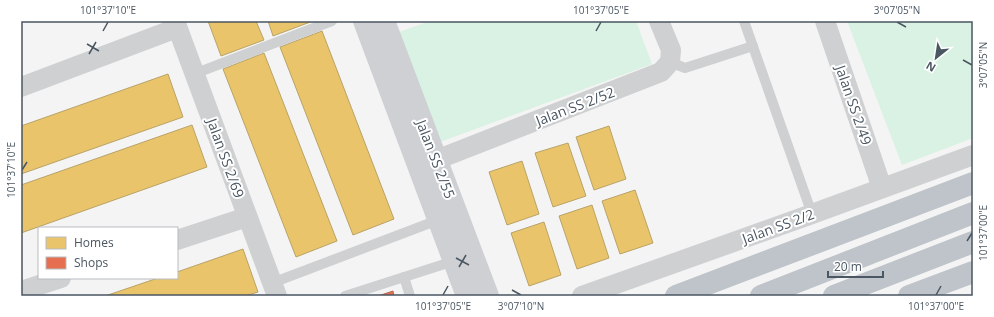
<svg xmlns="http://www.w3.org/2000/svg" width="994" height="317" viewBox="0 0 994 317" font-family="'Open Sans',sans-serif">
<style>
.green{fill:#d9f2e3}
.homes{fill:#e9c46a;stroke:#b9a367}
.shops{fill:#e76f51;stroke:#b86856}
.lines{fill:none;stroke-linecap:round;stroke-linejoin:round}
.lane{stroke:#ced0d2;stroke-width:10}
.street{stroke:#ced0d2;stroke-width:20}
.secondary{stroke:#ced0d4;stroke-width:22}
.highway{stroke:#bec4c9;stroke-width:22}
.ticks{fill:none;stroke:#4a5661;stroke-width:1.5}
.labels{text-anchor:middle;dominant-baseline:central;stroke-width:4;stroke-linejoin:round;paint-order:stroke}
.street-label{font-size:14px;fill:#4a5661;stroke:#fff}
.neatline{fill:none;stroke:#4a5661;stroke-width:1.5}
.ticks-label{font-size:10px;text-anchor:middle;fill:#4a5661}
</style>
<rect width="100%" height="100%" fill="#f4f4f4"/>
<g class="green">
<path d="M430,21H636L652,64L440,142L399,32Z"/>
<path d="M847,21H973V138L902,165Z"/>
</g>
<g class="homes">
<path d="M208,21H256L264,40L221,56Z"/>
<path d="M268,21H313L273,36Z"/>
<path d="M322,31L394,219L353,235L280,47Z"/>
<path d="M264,53L337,241L296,257L223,69Z"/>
<path d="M168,74L183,117L21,174V126Z"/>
<path d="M192,125L207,167L21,233V185Z"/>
<path d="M609,126L626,179L594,190L576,137Z"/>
<path d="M568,143L586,196L553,207L535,153Z"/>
<path d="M522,161L539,214L507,225L489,172Z"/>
<path d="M635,190L653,243L620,254L602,201Z"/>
<path d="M592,205L609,258L577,269L559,216Z"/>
<path d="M544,222L561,275L529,286L511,233Z"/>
<path d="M243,249L258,292L245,296H105L158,278H177V272Z"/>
</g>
<path class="shops" d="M393,291L394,296H378Z"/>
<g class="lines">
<g class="lane">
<path d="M744,21L812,214"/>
<path d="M670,62L685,68L753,46"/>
<path d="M194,74L332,21"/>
<path d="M404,277L410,296"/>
<path d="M272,283L438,220"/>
<path d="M345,296L454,261"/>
</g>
<g class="street">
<path d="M175,21L277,296"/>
<path d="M825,21L882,188"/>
<path d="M21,87L177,28"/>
<path d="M436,160L661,72L670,62L671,50L659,21"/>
<path d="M177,240L247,217"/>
<path d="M21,291L61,278"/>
<path d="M582,296L812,214L973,155"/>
</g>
<g class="secondary">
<path d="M364,21L467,296"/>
<path d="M384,21L488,296"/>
</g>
<g class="highway">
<path d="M676,296L973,183"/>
<path d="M761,296L973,213"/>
<path d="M834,296L973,242"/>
<path d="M909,296L973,272"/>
</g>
</g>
<path class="ticks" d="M897,22L906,27M103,31L108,22M596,31L601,22M87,44L99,51M89,54L96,42M963,60L972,65M22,170L27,162M967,241L972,233M456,258L469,265M459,267L466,255M512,290L521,295M443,295L448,286M936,295L941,286"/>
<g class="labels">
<g class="street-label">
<text transform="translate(854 105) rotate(71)">Jalan SS 2/49</text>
<text transform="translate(575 106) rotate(-21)">Jalan SS 2/52</text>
<text transform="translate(226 158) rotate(70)">Jalan SS 2/69</text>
<text transform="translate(436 159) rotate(69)">Jalan SS 2/55</text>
<text transform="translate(778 226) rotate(-20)">Jalan SS 2/2</text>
</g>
</g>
<rect width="994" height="317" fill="none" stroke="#ffffff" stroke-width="44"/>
<rect x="38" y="227" width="140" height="52" fill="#ffffff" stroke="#b7bbc0"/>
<rect x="46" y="237" width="20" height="12" fill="#e9c46a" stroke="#b7bbc0"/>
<text x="74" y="247" font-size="12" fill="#4a5661">Homes</text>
<rect x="46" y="257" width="20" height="12" fill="#e76f51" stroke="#b7bbc0"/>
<text x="74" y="267" font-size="12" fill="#4a5661">Shops</text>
<g transform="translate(936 58) rotate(210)" stroke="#ffffff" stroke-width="3" paint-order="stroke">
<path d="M0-3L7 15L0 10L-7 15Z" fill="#4a5661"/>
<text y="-6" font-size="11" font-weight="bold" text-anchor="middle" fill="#4a5661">N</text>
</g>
<path d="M828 271v6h55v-6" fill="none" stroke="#4a5661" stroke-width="2"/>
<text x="834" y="271" font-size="12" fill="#4a5661" stroke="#ffffff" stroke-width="3" paint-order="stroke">20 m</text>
<rect x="22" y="22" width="950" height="273" class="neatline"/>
<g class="ticks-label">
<text x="108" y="14">101°37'10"E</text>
<text x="601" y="14">101°37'05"E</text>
<text x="897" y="14">3°07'05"N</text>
<text transform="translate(983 65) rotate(-90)" y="4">3°07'05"N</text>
<text transform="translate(11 170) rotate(-90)" y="4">101°37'10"E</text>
<text transform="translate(983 233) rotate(-90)" y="4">101°37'00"E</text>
<text x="443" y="310">101°37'05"E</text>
<text x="521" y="310">3°07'10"N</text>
<text x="936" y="310">101°37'00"E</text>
</g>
</svg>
